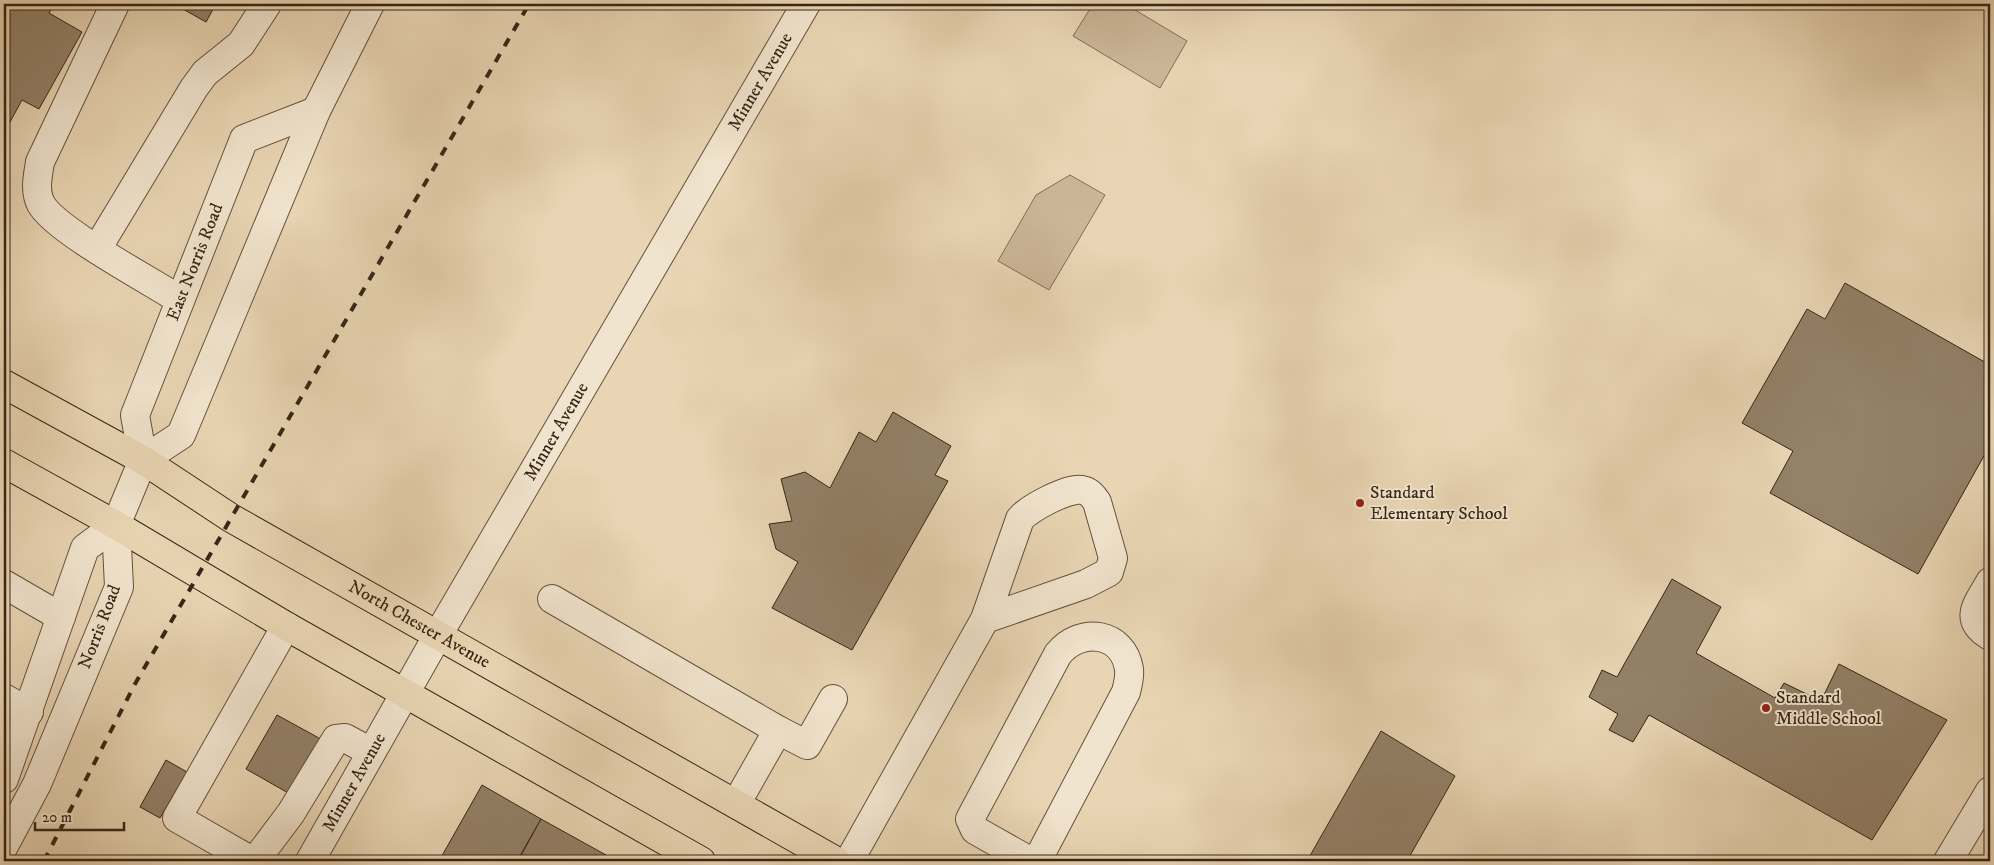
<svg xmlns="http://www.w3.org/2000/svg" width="1994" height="865" viewBox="0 0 1994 865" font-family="'IM FELL DW Pica',serif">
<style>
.green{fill:#cbb798;stroke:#806e57}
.building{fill:#938168;stroke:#362616}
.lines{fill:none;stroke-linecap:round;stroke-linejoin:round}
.minor-casing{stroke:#63523d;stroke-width:30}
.major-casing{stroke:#362616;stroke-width:30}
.minor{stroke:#f1e4ce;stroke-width:28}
.major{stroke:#e9d5b3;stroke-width:28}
.rail{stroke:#362616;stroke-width:4;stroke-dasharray:9 9;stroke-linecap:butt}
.poi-dot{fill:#8f2418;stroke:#f1e4ce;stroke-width:2}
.labels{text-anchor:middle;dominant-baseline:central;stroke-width:4;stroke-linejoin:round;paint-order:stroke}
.street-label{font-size:18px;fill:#362616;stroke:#f1e4ce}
.poi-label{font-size:18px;fill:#362616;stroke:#f1e4ce;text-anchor:start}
</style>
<rect width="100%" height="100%" fill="#e9d5b3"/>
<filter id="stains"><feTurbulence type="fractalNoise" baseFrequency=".004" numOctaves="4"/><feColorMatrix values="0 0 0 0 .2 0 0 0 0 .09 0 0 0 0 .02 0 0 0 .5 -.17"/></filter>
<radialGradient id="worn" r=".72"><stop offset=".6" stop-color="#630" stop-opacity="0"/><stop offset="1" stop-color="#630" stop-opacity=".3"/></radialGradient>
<g class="green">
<path d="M1093,4H1125L1187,41L1160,88L1073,36Z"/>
<path d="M1070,175L1105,195L1049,290L998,261L1036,195Z"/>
</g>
<g class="building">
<path d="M4,4H51L54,5L49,13L82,32L39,109L22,100L4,133Z"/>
<path d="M174,4H216L206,22Z"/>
<path d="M1845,283L1990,365V445L1918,574L1770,493L1793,451L1742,423L1807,309L1825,319Z"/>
<path d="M893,412L951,446L935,475L948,481L852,650L772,608L798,562L776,549L769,524L792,521L781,479L805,472L830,488L859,432L876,442Z"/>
<path d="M1672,579L1721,607L1696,653L1775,698L1784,683L1821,701L1839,664L1947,720L1872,840L1649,715L1633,742L1609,730L1618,714L1589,697L1602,670L1617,677Z"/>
<path d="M277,715L328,743L297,798L246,769Z"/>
<path d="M1381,731L1455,776L1407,861H1307Z"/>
<path d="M166,760L187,772L160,818L140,807Z"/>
<path d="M482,785L541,819L517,861H439Z"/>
<path d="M541,819L606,855L602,861H518Z"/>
</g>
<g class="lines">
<defs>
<g id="minor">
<path d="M115,4L40,162C38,175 34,191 41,204C55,230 151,281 180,300"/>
<path d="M97,249L194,88L205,73L241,44L267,4"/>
<path d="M143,460L181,435L316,111L370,4"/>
<path d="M1990,582C1978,604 1962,619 1990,636"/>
<path d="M4,584L61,617"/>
<path d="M552,599L778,730L736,804"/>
<path d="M4,698L29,712"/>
<path d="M778,730L807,745L833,699"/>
<path d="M4,779L85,548L116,525"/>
<path id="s1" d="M4,846L37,784L119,587L116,525L143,460L135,415L244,139L316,111"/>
<path d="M252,861L177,818L286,626"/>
<path d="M255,861L291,813L336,739L345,738L371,752"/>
<path id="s2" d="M310,861L438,635L806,4"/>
<path d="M849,861L985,619L1020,519C1028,509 1068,487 1082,490C1089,491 1093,496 1097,502L1113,558L1109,572L1086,584L985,619"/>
<path d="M1030,861L975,830L970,819L1058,654C1081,626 1123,632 1129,669C1130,677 1128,684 1126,692L1037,861"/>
<path d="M1948,861L1990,791"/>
</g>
<g id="major">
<path id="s3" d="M4,384L143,460L231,518L836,861"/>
<path d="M4,463L116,525L286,626L701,861"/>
</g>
</defs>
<use href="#minor" class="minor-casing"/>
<use href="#major" class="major-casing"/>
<use href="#minor" class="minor"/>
<use href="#major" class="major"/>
<path class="rail" d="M44,861L135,684L529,4"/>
</g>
<g class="poi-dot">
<circle cx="1360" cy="503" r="5"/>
<circle cx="1766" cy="708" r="5"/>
</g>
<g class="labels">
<g class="street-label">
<text stroke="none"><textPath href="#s2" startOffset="900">Minner Avenue</textPath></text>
<text stroke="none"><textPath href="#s1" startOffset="626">East Norris Road</textPath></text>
<text stroke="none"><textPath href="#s2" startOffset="495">Minner Avenue</textPath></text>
<text stroke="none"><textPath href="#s3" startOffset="480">North Chester Avenue</textPath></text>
<text transform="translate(100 627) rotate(-69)">Norris Road</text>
<text stroke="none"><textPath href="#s2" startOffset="90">Minner Avenue</textPath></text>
</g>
<g class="poi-label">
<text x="1370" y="493">Standard<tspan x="1370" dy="21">Elementary School</tspan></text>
<text x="1776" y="698">Standard<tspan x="1776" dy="21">Middle School</tspan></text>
</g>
</g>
<rect width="1994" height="865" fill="none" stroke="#e9d5b3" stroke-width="20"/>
<rect x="5" y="5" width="1984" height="855" fill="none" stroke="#362616" stroke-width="2.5"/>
<rect x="10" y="10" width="1974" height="845" fill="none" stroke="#362616"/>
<path d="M35 822v8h89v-8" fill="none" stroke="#362616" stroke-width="2.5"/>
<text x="42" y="822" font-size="15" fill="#362616" stroke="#f1e4ce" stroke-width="4" paint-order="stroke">20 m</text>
<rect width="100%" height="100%" filter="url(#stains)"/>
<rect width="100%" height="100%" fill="url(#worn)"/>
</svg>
